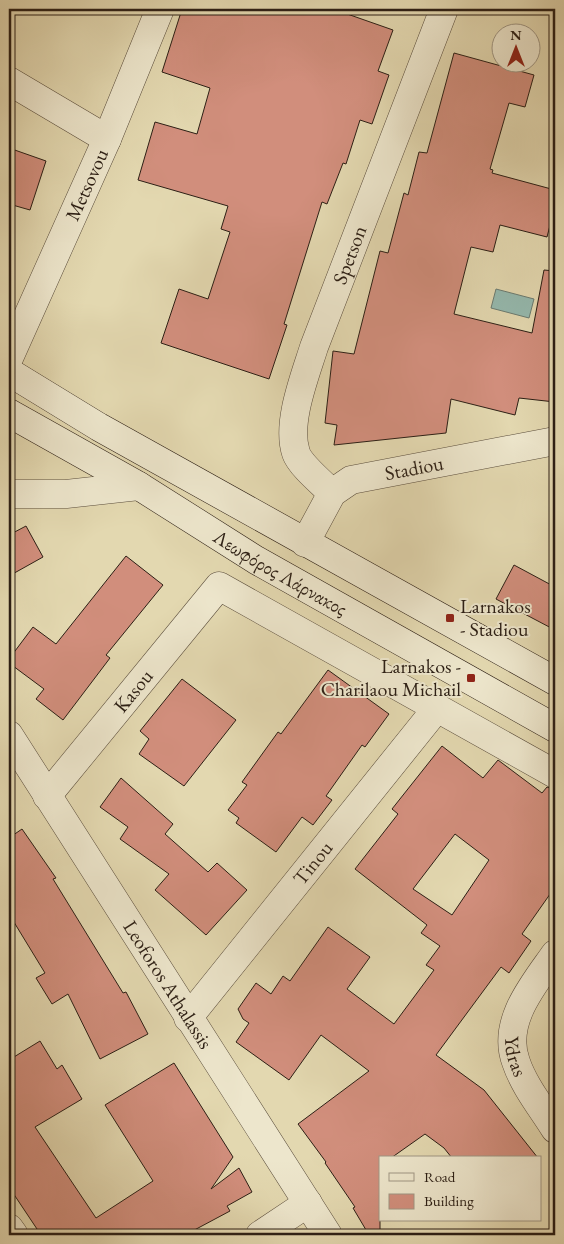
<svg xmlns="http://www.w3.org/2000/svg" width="564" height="1244" viewBox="0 0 564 1244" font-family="'EB Garamond',serif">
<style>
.water{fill:#95b9ae;stroke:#6b7b71}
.building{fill:#d18e7c;stroke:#2c1f15;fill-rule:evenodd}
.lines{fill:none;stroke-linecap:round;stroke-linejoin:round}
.minor-casing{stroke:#5a4d3c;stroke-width:29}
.tertiary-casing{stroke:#5a4d3c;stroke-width:29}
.secondary-casing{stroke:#2c1f15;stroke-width:29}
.minor{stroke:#ede6cc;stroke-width:28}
.tertiary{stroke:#ede6cc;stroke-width:28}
.secondary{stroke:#ede6cc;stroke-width:28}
.poi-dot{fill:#8f2418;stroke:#ede6cc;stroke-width:2}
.labels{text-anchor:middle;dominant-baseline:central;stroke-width:4;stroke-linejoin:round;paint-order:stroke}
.street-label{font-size:20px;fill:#2c1f15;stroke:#ede6cc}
.poi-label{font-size:20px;fill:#2c1f15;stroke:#ede6cc;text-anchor:start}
</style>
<rect width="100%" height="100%" fill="#e3d8b0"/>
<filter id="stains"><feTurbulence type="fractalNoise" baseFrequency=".004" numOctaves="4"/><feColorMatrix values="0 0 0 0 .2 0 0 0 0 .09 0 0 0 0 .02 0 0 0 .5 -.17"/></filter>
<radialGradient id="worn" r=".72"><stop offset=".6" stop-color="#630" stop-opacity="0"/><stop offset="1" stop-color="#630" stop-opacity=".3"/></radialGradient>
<path class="water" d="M496,289L534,299L529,318L491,308Z"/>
<g class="building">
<path d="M182,9H333L393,30L378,71L389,75L372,124L360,120L346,164L343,163L327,204L322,202L284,324L287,325L269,379L161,343L179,289L208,299L230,232L221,229L228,206L138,180L155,122L197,134L210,88L162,72Z"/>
<path d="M454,53L534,75L525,107L509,103L490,169L493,170L492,173L555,190V206L547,237L500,225L493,252L471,247L454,314L532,333L544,270L555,271V402L519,398L515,415L451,399L446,433L334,445L337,425L325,423L333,351L354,354L380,251L388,253L404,193L408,195L419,152L427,153Z"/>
<path d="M9,148L46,161L30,210L9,204Z"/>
<path d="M26,526L43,557L9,576V535Z"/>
<path d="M126,556L163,585L106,655L110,658L63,720L36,699L44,689L9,663V659L33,627L56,644Z"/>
<path d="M514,565L555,587V630L496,599Z"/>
<path d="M328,670L389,714L365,747L362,745L326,796L332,800L313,825L302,817L276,852L236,823L239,818L228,810L247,785L242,782L278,732L281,734Z"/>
<path d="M182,679L236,720L184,786L139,754L149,739L140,731Z"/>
<path d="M442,746L483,778L498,760L542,793L547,787L555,790V887L522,934L531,941L509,973L501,967L436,1055L484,1090L538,1158H452L444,1148L425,1134L391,1158H380V1235H369L353,1208L355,1207L325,1163L326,1162L298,1124L369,1071L321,1035L289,1080L236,1042L249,1023L243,1019L238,1009L256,983L271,994L283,976L290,981L328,927L370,957L347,989L394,1024L434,970L426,965L440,946L421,933L427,925L355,869L398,814L392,809ZM455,834L489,860L452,915L413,889Z"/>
<path d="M121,778L173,824L165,834L208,872L217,863L247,890L206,935L155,890L169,874L120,839L128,827L100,807Z"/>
<path d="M22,829L56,878L53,879L123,993L126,992L148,1034L100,1059L68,994L52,1004L36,978L45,973L9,914V838Z"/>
<path d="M40,1041L57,1069L62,1065L82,1099L35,1127L96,1218L153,1181L105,1105L174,1063L233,1157L211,1189L239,1168L252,1192L227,1206L230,1211L185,1235H41L9,1187V1060Z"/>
</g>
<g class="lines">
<defs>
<g id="minor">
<path d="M9,81L107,139"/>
<path id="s1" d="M9,358L107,139L160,9"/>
<path id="s2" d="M332,493C323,484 300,465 296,453C286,423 305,376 314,347L444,9"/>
<path d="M9,494H66L139,486"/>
<path id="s3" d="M47,796L219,586L555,774"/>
<path id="s4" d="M555,954C534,984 501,1022 516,1062C524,1086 542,1108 555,1129"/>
<path id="s5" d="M188,1018L437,708"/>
<path d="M9,1228L14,1235"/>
<path d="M260,1235L308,1203"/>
</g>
<g id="tertiary">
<path id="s6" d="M305,543L332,493L351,480L555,441"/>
<path id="s7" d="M9,735L328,1235"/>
</g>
<g id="secondary">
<path d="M9,372L99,427L555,681"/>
<path id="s8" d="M9,413L139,486L256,560L555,728"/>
</g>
</defs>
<use href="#minor" class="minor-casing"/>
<use href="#tertiary" class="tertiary-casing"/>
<use href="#secondary" class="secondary-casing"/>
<use href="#minor" class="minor"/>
<use href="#tertiary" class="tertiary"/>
<use href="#secondary" class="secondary"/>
</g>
<g class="poi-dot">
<rect x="445" y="613" width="10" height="10" rx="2.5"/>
<rect x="466" y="673" width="10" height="10" rx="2.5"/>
</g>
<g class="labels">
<g class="street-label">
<text stroke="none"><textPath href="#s1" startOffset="190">Metsovou</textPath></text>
<text stroke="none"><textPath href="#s2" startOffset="262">Spetson</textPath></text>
<text stroke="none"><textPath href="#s6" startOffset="144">Stadiou</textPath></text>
<text stroke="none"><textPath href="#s8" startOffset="315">Λεωφόρος Λάρνακος</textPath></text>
<text stroke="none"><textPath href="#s3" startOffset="136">Kasou</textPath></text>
<text stroke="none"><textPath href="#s5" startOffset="199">Tinou</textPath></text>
<text stroke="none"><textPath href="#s7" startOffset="296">Leoforos Athalassis</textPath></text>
<text stroke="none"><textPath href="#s4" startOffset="114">Ydras</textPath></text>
</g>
<g class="poi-label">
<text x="460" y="606">Larnakos<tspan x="460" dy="23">- Stadiou</tspan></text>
<text x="461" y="666" text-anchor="end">Larnakos -<tspan x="461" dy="23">Charilaou Michail</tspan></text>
</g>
</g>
<rect width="564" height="1244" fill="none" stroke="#e3d8b0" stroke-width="30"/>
<rect x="10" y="10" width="544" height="1224" fill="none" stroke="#2c1f15" stroke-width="2.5"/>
<rect x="15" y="15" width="534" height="1214" fill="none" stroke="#2c1f15"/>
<rect x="379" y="1156" width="162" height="65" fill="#ede6cc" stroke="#a09683"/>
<rect x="389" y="1173" width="25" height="8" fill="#ede6cc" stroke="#a09683"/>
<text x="424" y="1182" font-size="15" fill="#2c1f15">Road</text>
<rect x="389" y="1194" width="25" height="15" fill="#d18e7c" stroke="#a09683"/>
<text x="424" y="1206" font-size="15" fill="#2c1f15">Building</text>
<g transform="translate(516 48)"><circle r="24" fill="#ede6cc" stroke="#a09683"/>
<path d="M0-4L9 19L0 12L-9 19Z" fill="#8f2418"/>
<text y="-8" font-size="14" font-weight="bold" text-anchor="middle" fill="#2c1f15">N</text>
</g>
<rect width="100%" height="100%" filter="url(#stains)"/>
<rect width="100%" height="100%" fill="url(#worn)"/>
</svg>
